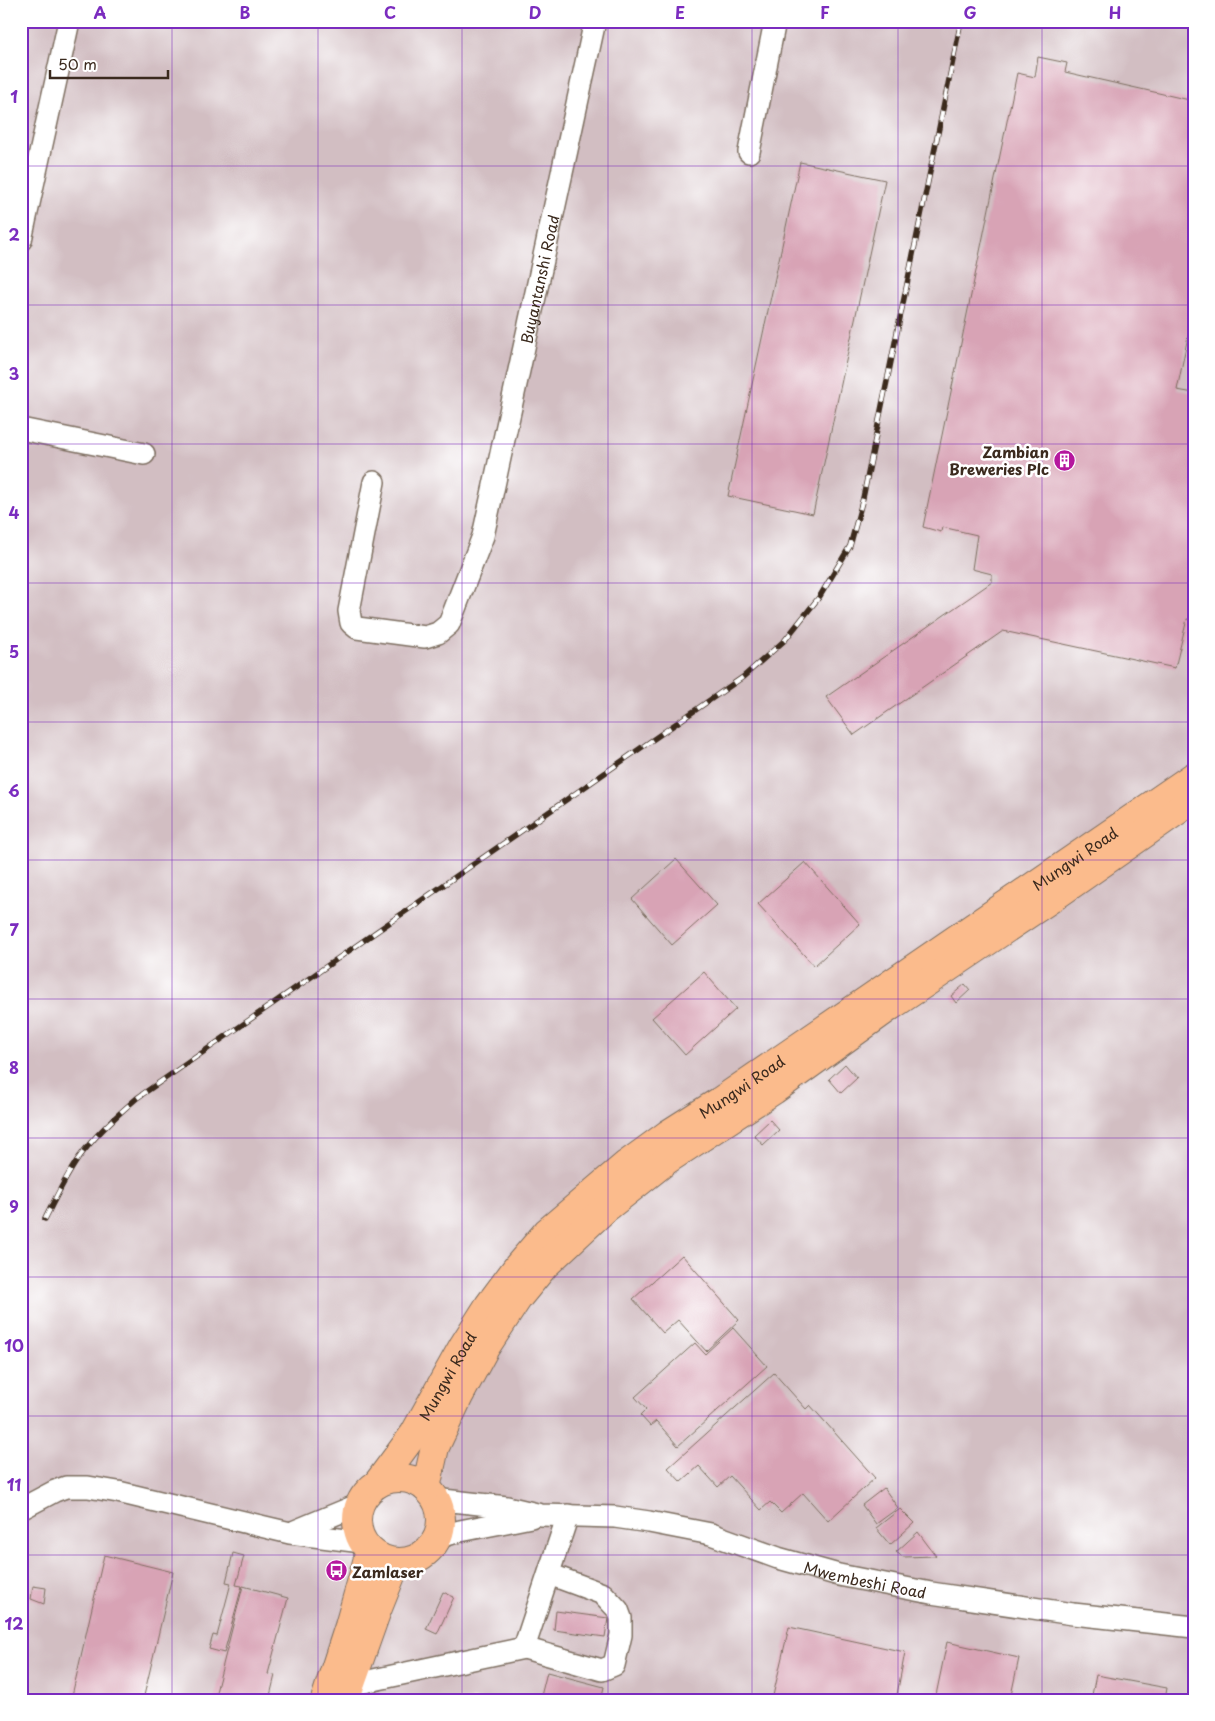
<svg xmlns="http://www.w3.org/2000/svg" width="1215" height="1721" viewBox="0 0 1215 1721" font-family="'Playpen Sans',sans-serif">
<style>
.industrial{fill:#d2bec2}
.building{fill:#d8a3b5}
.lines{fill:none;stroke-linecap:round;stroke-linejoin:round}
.minor-casing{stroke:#7d6e60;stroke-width:24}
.major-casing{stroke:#7d6e60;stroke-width:30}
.minor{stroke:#fff;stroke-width:21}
.major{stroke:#fbbb8c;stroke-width:28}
.rail-casing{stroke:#3b2a1e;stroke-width:5.5}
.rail{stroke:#fff;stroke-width:4;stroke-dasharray:11;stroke-linecap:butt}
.grid{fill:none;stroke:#7b2cbf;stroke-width:1;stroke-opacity:0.55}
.labels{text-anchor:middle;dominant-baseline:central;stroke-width:5;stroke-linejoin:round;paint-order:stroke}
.street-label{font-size:15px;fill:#3b2a1e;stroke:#fff}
.poi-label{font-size:15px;font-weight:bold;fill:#3b2a1e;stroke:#fff;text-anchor:end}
.neatline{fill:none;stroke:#7b2cbf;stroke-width:2}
.grid-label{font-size:16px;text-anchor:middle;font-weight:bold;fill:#7b2cbf}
</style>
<rect width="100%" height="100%" fill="#fff"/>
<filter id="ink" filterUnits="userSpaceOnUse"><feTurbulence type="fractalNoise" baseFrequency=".02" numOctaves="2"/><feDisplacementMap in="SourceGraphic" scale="10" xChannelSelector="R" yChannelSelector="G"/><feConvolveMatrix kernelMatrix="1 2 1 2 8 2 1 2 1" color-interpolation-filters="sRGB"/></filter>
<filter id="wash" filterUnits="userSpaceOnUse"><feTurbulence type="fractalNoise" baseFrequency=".0096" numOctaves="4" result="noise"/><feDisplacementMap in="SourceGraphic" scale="20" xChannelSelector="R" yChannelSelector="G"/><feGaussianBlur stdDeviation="1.12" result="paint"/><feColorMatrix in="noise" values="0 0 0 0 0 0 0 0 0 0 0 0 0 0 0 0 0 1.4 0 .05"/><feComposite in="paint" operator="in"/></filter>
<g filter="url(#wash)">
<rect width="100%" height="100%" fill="#f7eddb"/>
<path class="industrial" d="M21,21H1194V1700H21V1536L27,1509L21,1499Z"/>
<g id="blocks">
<g class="building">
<path d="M1038,57L1067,63L1065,72L1194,101V157L1190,173L1194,174V307L1177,390L1194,393V620L1187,619L1175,668L1003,631L854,735L826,697L992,582V574L972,569L977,535L942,527L941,532L923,527L1017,73L1035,77Z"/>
<path d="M800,162L885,180L813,514L728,496Z"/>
<path d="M676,859L717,905L672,945L632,899Z"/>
<path d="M805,862L860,924L814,966L758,904Z"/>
<path d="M704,972L736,1009L685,1055L652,1018Z"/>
<path d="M965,984L970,990L956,1003L951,996Z"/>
<path d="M845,1064L857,1078L841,1093L829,1079Z"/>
<path d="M770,1120L779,1130L763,1145L754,1135Z"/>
<path d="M682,1255L739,1320L706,1351L678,1320L663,1333L633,1299Z"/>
<path d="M733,1328L767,1366L678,1446L656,1421L650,1426L640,1415L646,1409L635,1397L695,1343L705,1354Z"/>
<path d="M774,1373L806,1409L810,1405L875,1478L828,1521L803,1493L781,1513L770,1502L761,1510L730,1476L718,1487L699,1466L681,1482L668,1468Z"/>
<path d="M884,1488L898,1508L876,1524L862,1505Z"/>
<path d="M900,1509L914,1523L890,1545L876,1528Z"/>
<path d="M918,1532L936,1556L903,1557L896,1552Z"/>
<path d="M233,1553L244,1556L236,1585L242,1586L224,1653L209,1649L213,1635L217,1636L231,1583L226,1582Z"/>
<path d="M104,1555L173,1572L143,1700H71Z"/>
<path d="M33,1586L46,1588L44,1604L31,1599Z"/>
<path d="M243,1586L288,1598L268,1674L275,1675L269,1700H214Z"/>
<path d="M443,1592L454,1597L437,1634L426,1629Z"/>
<path d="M556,1611L608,1618L605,1637L554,1630Z"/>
<path d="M789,1627L905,1652L896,1700H772Z"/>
<path d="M947,1642L1019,1658L1010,1700H935Z"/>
<path d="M547,1672L604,1687L601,1700H540Z"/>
<path d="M1096,1675L1167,1688L1165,1700H1091Z"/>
</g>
</g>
</g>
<g filter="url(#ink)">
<use href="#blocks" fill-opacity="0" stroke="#7d6e60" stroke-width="1"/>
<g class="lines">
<defs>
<g id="minor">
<path d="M749,152L775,21"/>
<path d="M21,240L69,21"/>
<path d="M21,429L144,454"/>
<path id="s1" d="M374,482L349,611L351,623L357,628L425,637L438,633L449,624L483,536L595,21"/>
<path id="s2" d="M434,1499L507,1507L541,1515L615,1517L649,1522L711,1534L778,1558L839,1575L931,1593L1073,1614L1194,1627"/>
<path d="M21,1509L55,1491L66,1487H88L118,1492L290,1533L362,1542"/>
<path d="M295,1531L360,1504"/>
<path d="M437,1538L460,1531L531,1517"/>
<path d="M524,1648L602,1670L614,1665L621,1635V1618L618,1610L603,1594L549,1574"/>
<path d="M350,1685L524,1648L568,1515"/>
</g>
<g id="major">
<circle cx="399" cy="1520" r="42"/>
<path id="s3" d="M377,1484L414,1434L463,1346L489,1305L518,1266L547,1232L627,1164L668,1134L720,1101L1194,776"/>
<path d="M426,1488L435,1447L459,1396L485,1348L518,1298L545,1265L605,1209L667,1160L774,1090L891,1006L1055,896L1194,799"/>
<path d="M325,1700L349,1626L370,1551"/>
<path d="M345,1700L376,1613L396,1563"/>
</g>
</defs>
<use href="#minor" class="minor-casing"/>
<use href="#major" class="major-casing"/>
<use href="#minor" class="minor"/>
<use href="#major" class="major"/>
<defs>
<path id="rail" d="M45,1219C55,1199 65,1178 78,1159C95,1135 116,1116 137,1098L743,677L785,640L820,596L850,546L863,498L961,21"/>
</defs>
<use href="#rail" class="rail-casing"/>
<use href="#rail" class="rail"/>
</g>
</g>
<path class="grid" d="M172,21V1700M318,21V1700M462,21V1700M608,21V1700M752,21V1700M898,21V1700M1042,21V1700M21,166H1194M21,305H1194M21,444H1194M21,583H1194M21,722H1194M21,860H1194M21,999H1194M21,1138H1194M21,1277H1194M21,1416H1194M21,1555H1194"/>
<defs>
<symbol id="building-disc" viewBox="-11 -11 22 22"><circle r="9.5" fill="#b5179e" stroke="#fff"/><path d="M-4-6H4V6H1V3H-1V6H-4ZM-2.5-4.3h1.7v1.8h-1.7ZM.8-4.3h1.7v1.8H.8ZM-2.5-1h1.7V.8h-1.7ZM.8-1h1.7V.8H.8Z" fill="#fff"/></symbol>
<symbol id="bus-disc" viewBox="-11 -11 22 22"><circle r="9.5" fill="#b5179e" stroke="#fff"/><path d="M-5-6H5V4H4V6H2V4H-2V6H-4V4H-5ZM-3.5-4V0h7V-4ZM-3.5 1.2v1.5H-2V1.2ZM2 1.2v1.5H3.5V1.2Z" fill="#fff"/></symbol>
</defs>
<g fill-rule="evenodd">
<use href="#building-disc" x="1052" y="448" width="25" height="25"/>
<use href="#bus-disc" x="324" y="1558" width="25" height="25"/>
</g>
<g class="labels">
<g class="street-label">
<text stroke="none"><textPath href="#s1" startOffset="605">Buyantanshi Road</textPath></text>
<text stroke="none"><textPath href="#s3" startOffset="952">Mungwi Road</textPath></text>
<text stroke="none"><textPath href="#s3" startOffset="548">Mungwi Road</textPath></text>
<text stroke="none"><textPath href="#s3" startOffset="129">Mungwi Road</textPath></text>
<text stroke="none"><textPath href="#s2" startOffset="441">Mwembeshi Road</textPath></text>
</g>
<g class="poi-label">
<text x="1049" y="451">Zambian<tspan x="1049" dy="17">Breweries Plc</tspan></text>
<text x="352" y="1571" text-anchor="start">Zamlaser</text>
</g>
</g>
<rect width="1215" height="1721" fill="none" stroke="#fff" stroke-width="55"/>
<path d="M50 70v8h118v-8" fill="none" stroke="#3b2a1e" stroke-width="2.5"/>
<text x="58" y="70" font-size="15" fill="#3b2a1e" stroke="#ffffff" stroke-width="4" paint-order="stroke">50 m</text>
<rect x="28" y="28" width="1160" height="1666" class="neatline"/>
<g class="grid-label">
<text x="100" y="19">A</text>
<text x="245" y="19">B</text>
<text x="390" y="19">C</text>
<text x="535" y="19">D</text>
<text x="680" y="19">E</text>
<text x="825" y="19">F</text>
<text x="970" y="19">G</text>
<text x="1115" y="19">H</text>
<text x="14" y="103">1</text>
<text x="14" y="241">2</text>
<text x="14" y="380">3</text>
<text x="14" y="519">4</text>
<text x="14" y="658">5</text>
<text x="14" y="797">6</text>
<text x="14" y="936">7</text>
<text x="14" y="1074">8</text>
<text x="14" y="1213">9</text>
<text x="14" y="1352">10</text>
<text x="14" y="1491">11</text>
<text x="14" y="1630">12</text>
</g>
</svg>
